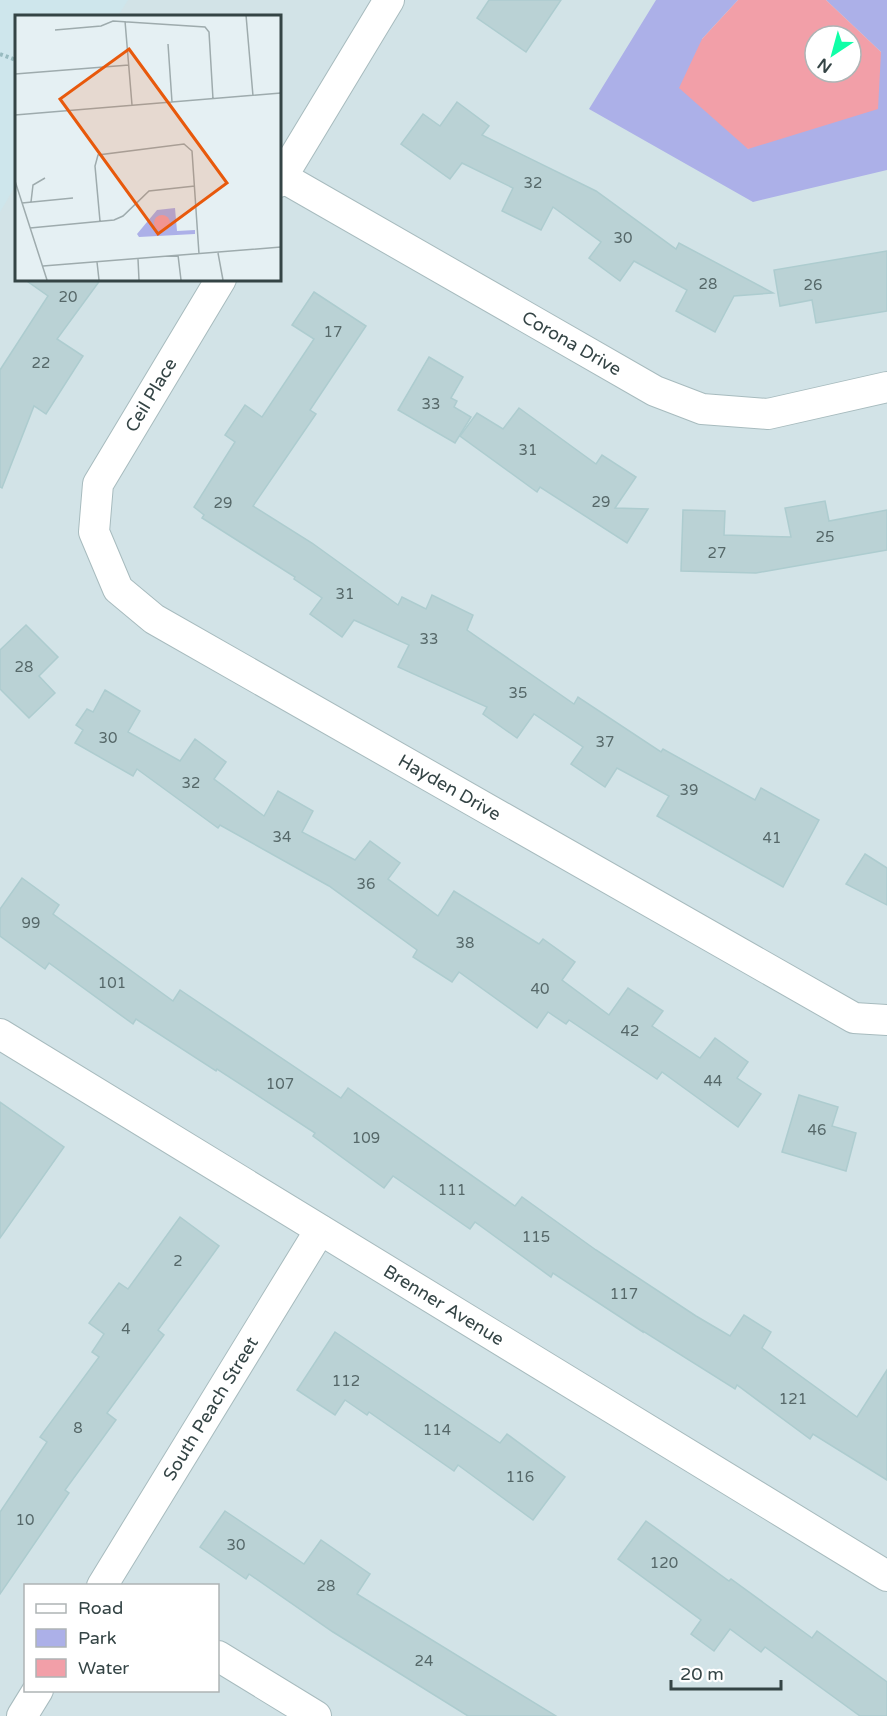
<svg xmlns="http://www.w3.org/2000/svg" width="887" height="1716" viewBox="0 0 887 1716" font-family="'Varela Round',sans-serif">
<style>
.residential{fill:#d2e3e7;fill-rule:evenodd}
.education{fill:#cee6ec}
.green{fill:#acb0e8}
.water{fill:#f29fa8;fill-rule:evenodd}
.building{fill:#bad2d5;stroke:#adcccf;stroke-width:1.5}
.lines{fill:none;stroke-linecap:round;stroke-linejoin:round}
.minor-casing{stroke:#a7bbbe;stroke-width:32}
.path{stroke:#98bbc0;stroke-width:4;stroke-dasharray:3 3;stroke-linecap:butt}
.minor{stroke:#fff;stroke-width:30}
.labels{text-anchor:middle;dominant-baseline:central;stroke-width:4.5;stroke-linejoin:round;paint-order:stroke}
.number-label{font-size:15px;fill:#566869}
.street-label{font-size:18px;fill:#344445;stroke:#fff}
.inset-road{fill:none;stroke:#9eabad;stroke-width:1.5}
.view{fill:#e8590c;fill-opacity:0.15;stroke:#e8590c;stroke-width:3}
.inset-edge{fill:none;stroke:#344445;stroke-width:3}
</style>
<rect width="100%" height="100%" fill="#e5f0f3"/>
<path class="residential" d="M0,0H887V1716H0ZM16,16H279V279H16ZM815,36H851V72H815ZM26,1586H218V1690H26Z"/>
<path class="education" d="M0,0H128L118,16H16V185L0,212Z"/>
<path class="green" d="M656,0H738L702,39L748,149L881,52L826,0H887V170L753,202L589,109Z"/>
<path class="water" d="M738,0H826L881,52L878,109L748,149L679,88L702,39ZM815,36H851V72H815Z"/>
<g class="building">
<path d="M489,0H561L526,52L477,18Z"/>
<path d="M457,102L489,126L482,135L596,191L676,249L679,243L773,293L734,296L715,332L676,311L687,290L634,261L620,281L589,258L601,242L553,207L541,230L502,211L513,188L462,163L450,179L401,144L423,114L440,126Z"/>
<path d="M887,251V311L816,323L812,300L780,306L774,270Z"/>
<path d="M24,279H101L57,339L83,356L46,414L34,406L2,488L0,487V370L48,296Z"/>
<path d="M314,292L366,326L310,410L316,414L253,506L312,543L398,605L402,597L426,609L432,595L473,615L467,630L574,704L578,697L661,752L663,749L755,800L761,788L819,820L783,887L657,816L669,796L617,768L605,787L571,764L583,747L534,714L517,738L483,714L487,707L398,667L409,645L354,620L342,637L310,614L322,598L294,579L295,577L202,518L204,515L194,507L235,442L225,435L245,405L262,417L314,339L292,325Z"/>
<path d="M429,357L463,377L451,398L457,401L454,407L471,417L455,443L398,410Z"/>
<path d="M519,408L596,464L602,455L636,477L615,508L648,509L627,543L540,487L537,492L460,436L477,413L503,429Z"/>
<path d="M825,501L829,521L887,510V550L756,573L681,571L683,510L725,511L724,535L791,537L785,508Z"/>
<path d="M26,625L58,657L39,676L55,693L29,718L0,689V650Z"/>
<path d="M105,690L140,711L128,732L180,761L195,739L226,762L214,779L264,816L278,791L313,811L302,832L355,860L370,841L400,863L388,879L438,916L454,891L539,944L543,939L575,962L562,980L609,1015L628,988L663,1011L652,1026L700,1058L715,1038L748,1062L737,1078L761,1094L738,1127L662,1072L657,1079L569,1020L566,1024L548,1012L537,1028L459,972L452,982L413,957L417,950L329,886L220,825L218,828L137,769L133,776L75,743L83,730L76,725L87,709L93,712Z"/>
<path d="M865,854L887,868V905L846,884Z"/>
<path d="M22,878L59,905L53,914L173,1001L180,990L341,1098L348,1088L515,1206L522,1197L596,1250L696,1316L730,1336L744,1315L771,1332L762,1348L857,1417L887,1370V1480L813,1434L810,1439L737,1385L735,1389L643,1331V1332L553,1273L551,1277L475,1222L470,1229L393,1176L384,1188L313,1136L315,1133L217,1069L216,1071L136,1019L133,1024L49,963L45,969L0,936V909Z"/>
<path d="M799,1095L838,1107L832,1126L856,1133L846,1171L782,1152Z"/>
<path d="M0,1102L64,1147L0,1238Z"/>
<path d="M180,1217L219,1246L158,1330L164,1335L107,1413L116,1420L65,1490L69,1493L0,1594V1512L47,1442L40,1437L99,1357L92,1352L104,1334L89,1323L119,1283L128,1289Z"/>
<path d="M335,1332L500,1443L507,1434L565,1477L533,1520L458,1465L454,1471L369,1412L367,1415L345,1400L335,1415L297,1390Z"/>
<path d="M225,1511L304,1564L321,1540L370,1574L357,1594L556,1716H468L333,1632L249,1574L246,1579L200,1547Z"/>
<path d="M646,1521L729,1581L731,1579L812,1638L817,1631L887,1682V1716H860L765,1647L761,1652L730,1629L714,1651L691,1634L701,1620L618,1559Z"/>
</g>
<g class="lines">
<defs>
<g id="minor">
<path id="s1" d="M282,177L655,391L702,409L768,414L887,387"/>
<path d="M279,182L389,0"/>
<path id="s2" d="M221,279L98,484L94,532L118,589L154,619L854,1018L887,1020"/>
<path id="s3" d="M0,1034L887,1576"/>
<path id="s4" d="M102,1586L320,1230"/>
<path d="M218,1656L316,1716"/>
<path d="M22,1716L38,1690"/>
</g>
</defs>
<use href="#minor" class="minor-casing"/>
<path class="path" d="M0,54L16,60"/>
<use href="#minor" class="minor"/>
</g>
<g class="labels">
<g class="number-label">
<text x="533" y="183">32</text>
<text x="623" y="238">30</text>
<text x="708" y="284">28</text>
<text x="813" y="285">26</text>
<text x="68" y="297">20</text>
<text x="333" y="332">17</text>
<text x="41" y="363">22</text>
<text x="431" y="404">33</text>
<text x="528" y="450">31</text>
<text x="601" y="502">29</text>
<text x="223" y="503">29</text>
<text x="825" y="537">25</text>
<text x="717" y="553">27</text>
<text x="345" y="594">31</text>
<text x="429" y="639">33</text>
<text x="24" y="667">28</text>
<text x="518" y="693">35</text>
<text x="108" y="738">30</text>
<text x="605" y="742">37</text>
<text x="191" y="783">32</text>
<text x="689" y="790">39</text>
<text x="282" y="837">34</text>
<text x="772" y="838">41</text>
<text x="366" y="884">36</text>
<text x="31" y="923">99</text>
<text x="465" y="943">38</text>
<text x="112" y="983">101</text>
<text x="540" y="989">40</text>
<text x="630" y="1031">42</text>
<text x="713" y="1081">44</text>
<text x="280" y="1084">107</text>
<text x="817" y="1130">46</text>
<text x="366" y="1138">109</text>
<text x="452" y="1190">111</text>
<text x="536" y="1237">115</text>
<text x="178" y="1261">2</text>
<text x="624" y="1294">117</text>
<text x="126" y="1329">4</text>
<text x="346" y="1381">112</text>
<text x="793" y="1399">121</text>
<text x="78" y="1428">8</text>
<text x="437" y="1430">114</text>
<text x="520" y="1477">116</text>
<text x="25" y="1520">10</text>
<text x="236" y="1545">30</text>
<text x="664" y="1563">120</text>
<text x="326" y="1586">28</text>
<text x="424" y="1661">24</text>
</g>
<g class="street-label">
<text stroke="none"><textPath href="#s1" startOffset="334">Corona Drive</textPath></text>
<text transform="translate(151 395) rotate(-59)">Ceil Place</text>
<text stroke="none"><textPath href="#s2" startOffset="736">Hayden Drive</textPath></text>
<text stroke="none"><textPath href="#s3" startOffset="520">Brenner Avenue</textPath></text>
<text stroke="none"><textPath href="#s4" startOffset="208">South Peach Street</textPath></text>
</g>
</g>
<g transform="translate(15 15)">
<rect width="266" height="266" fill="#e5f0f3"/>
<path d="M160,193L162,216L180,215V219L124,222L122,219L142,195Z" fill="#acb0e8"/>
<path d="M139 208a8 8 0 1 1 16 0a8 8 0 1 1-16 0Z" fill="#f29fa8"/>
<path class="inset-road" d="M231,0L238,81M110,6L117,90M40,15L86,11L98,6L190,12L194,17L198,84M153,29L157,87M0,59L114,50M0,100L266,78M0,166L32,265M16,187L18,170L30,163M7,188L58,183M85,206L80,151L83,140L169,129L177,136L184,239M15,213L99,205L108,201L134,176L180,171M203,238L208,265M163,240L166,265M123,244L124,265M82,247L84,265M28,251L266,232"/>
<path class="view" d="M114,34L212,168L143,219L45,84Z"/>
<rect width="266" height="266" class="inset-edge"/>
</g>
<rect x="24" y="1584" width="195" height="108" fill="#ffffff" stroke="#aeb4b5" stroke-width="1.5"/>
<rect x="36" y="1604" width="30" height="9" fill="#ffffff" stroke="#aeb4b5" stroke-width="1.5"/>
<text x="78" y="1614" font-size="18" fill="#344445">Road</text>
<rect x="36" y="1629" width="30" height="18" fill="#acb0e8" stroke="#aeb4b5" stroke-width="1.5"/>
<text x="78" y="1644" font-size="18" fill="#344445">Park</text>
<rect x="36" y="1659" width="30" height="18" fill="#f29fa8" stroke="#aeb4b5" stroke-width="1.5"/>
<text x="78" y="1674" font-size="18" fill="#344445">Water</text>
<g transform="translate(833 54) rotate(216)"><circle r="28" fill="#ffffff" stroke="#aeb4b5" stroke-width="1.5"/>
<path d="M0-4.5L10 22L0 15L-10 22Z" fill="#10ffa7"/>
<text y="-9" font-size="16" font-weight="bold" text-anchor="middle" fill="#344445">N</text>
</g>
<path d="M671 1680v9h110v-9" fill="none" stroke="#344445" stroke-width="3"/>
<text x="680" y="1680" font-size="18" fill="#344445" stroke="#ffffff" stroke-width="4.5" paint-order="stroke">20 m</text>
</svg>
